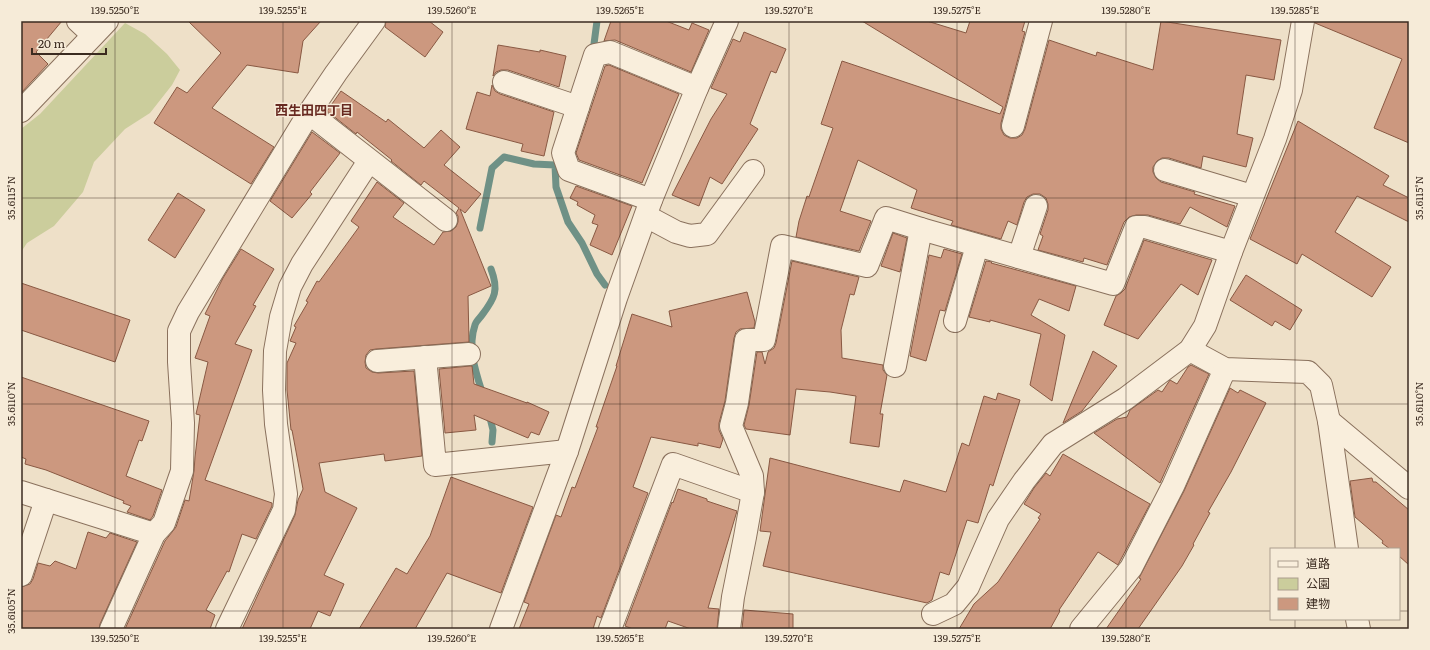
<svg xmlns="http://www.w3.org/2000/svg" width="1430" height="650" viewBox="0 0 1430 650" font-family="Literata,'Noto Sans JP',serif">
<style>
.green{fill:#cbcd9c}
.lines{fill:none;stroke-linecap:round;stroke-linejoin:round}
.stream{stroke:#6f9186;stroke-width:7}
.building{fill:#cc987f;stroke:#895943}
.minor-casing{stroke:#8a715d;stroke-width:24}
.minor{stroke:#f9eedc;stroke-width:22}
.ticks{fill:none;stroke:#3b2b20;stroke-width:1;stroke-opacity:0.45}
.labels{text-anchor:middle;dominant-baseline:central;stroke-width:3;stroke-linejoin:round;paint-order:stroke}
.neighbourhood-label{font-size:13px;font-weight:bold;fill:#672920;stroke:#f6ebd8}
.neatline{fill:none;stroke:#3b2b20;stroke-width:1.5}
.ticks-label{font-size:10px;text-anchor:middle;fill:#3b2b20}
</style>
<rect width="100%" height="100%" fill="#eee0c8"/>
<path class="green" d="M125,23L145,34L167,54L180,70L172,85L150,113L125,129L94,162L83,192L54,226L27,243L21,252V129L40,114Z"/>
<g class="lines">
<g class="stream">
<path d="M594,44L597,21"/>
<path d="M480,228L492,168L504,157L534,164L555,165L556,187L568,222L582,243L597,274L605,285"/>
<path d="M483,395C476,373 467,348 475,325C476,321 480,318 482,315C495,298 499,290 491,269"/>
<path d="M489,414L493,430L492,442"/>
</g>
</g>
<g class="building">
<path d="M21,21H62L36,52L48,64L21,93Z"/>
<path d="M188,21H321L303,41L298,73L247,65L212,108L274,147L251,184L154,123L177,87L187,93L221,53Z"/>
<path d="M386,21H429L443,32L425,57L385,27Z"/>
<path d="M611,21H666L689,30L692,23L709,30L691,72L615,40L604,41Z"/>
<path d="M862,21H927L966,33L970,21H1025L1022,31L1025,32L1001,123V129L1004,135L1010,138H1017L1022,135L1025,129L1049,40L1096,56L1097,52L1153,70L1161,21L1281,40L1274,80L1246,75L1237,134L1253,138L1246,167L1203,156L1201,168L1169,158H1162L1157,161L1153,167V172L1156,178L1161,182L1195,192L1194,194L1235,206L1227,227L1190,207L1180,224L1148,215H1136L1129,217L1124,222L1107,265L1084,258L1083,262L1038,250L1043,236L1040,234L1048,210V204L1046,198L1040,194H1033L1027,197L1024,202L1017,225L1008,221L1001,239L951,225L953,221L911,208L917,190L858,160L840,211L871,221L859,251L796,237L799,221L807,196L809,197L833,128L821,124L842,61L1000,114L1003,107Z"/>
<path d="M1315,21H1409V143L1374,128L1402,59L1315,23Z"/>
<path d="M744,32L786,49L776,73L771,71L750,124L758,129L722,184L710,177L699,206L672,195L711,119L727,94L711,88L733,39L740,42Z"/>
<path d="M498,45L540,52V50L566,56L559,87L508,70H501L496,72L493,76Z"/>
<path d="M609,65L679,94L642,183L579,160L576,153L605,66Z"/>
<path d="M492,85L495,91L500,94L554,112L544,156L521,151L523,144L466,129L477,92L490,96Z"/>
<path d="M341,91L386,122L388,119L424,148L441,130L460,147L444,165L481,194L465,213L460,209L491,286L468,296L469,342L376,349L370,350L366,355L365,362L366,368L372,372L378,373L414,371L422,456L385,461L384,454L319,463L325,492L357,508L324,575L344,584L330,616L318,611L310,629H242L295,515L298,500L303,489L292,430H291L287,390V363L296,343L290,341L296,327L294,326L308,302L306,301L317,281L319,282L359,227L351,221L377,182L404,203L393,217L434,245L443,232L451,231L456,227L458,222V216L456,213L459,208L424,181L421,185L391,161L392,160L357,132L356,134L327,111Z"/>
<path d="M1298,121L1389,176L1383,185L1409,198V222L1357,196L1335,232L1391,267L1372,297L1302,254L1297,264L1250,239Z"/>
<path d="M312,132L340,153L310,192L312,194L292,218L270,201Z"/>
<path d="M576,186L632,206L612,255L590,245L598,225L592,223L595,215L577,205L578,202L570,198Z"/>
<path d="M178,193L205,210L175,258L148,240Z"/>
<path d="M893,233L907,238L900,272L881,266Z"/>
<path d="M1144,240L1212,260L1198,295L1181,284L1138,339L1104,325L1116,296L1121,293L1125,289Z"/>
<path d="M241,249L274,269L253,305L256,306L235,344L252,350L205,480L272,503V506L256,539L242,534L229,572L227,571L206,610L215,615L210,629H125L165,541L176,527L185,500L189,501L194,471L195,457L200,415L196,414L208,362L195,358L210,316L205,314L223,278Z"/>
<path d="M944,249L962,254L945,311L940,310L926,361L910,356L929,255L941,258Z"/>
<path d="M792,261L859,277L854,295L850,294L841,330L842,358L883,365V370L887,375L880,414H883L879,447L850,443L856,396L830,392L796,389L790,435L746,429L744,425L749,405L757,352H762L765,364L768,352L774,348L776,343Z"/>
<path d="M986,261L992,262L991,263L1076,286L1069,311L1039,299L1031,315L1065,335L1052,401L1030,385L1041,334L990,320V322L969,317Z"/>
<path d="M1246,275L1302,310L1290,330L1275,321L1272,326L1230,300Z"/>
<path d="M21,283L130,320L115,362L21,330Z"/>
<path d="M747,292L755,322L754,328L740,329L736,332L734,338L725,401L719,423V430L723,439L720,448L698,443V446L651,437L633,487L648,493L601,618L597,616L593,629H519L529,604L524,602L556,515L561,517L572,487L575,488L598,427H596L617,366H616L632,314L672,327L669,311Z"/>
<path d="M1093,351L1117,366L1082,411L1063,423Z"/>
<path d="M1191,365L1209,374L1160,483L1094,433L1117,419L1127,417L1130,410L1158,390L1162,392L1170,380L1177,384L1188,367Z"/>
<path d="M470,366H472L474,384L527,403V402L549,412L539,435L531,432L528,438L474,415L476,430L445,433L439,369Z"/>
<path d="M21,377L149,421L142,441L139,440L126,476L162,490L153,516L150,520L127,512L131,506L123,503L124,501L46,470L25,464L26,459L21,457Z"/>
<path d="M1230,388L1238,393L1240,390L1266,403L1231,472L1208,512L1210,513L1193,544L1194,545L1182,566L1138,629H1106L1141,579L1139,578L1184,491Z"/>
<path d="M998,393L1020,400L993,486L990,484L978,523L967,520L949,575L940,572L932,600L927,603L763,566L771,532L760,531L770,458L900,492L904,480L946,492L962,443L969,446L984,396L996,400Z"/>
<path d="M1063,454L1150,504L1120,561L1118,565L1098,552L1059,610L1060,611L1050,629H959L974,604L998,582L1040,519L1038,518L1041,514L1024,504L1034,488L1046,473L1050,476Z"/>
<path d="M451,477L533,507L501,593L447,573L415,629H359L396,568L407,574L430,536Z"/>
<path d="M1372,478L1373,482H1376L1409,510V565L1399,556V549H1390L1382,543L1383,541L1355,517L1350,481Z"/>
<path d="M678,489L707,499V501L737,511L708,608L719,609L717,629H691L668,621L665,629H633L625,626L672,502L673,503Z"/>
<path d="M88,532L106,538L110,533L137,542L100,624L99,629H21V587L30,584L33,579L38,563L50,566L55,561L76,569Z"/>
<path d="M744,610L793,614V629H742Z"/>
</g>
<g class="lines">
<defs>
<g id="minor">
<path d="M78,21L93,35"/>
<path d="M504,82L578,107"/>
<path d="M21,111L107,21"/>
<path d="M309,113L446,220"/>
<path d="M1013,126L1041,21"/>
<path d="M1165,170L1252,196"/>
<path d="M651,200L569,170L563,153L595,55L610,52L697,88"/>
<path d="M646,216L676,232L690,236L707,234L753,171"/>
<path d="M1019,257L1036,206"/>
<path d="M955,321L977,246"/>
<path d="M1190,350L1225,369L1308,372L1321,385L1329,421L1347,549"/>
<path d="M425,357L435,465L567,451"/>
<path d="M377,361L469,354"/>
<path d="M895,366L921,229"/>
<path d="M1329,421L1409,488"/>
<path d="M21,492L154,534"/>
<path d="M21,575L46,500"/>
<path d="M933,614L954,604L968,587L998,519L1024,481L1053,444L1125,399L1190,350L1205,326L1231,252L1275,139L1291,90L1303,21"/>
<path d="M1357,619L1359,629"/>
<path d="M111,629L154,534L164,523L182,471L183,423L179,362V331L188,312L309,113L336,73L374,21"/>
<path d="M227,629L284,510L286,494L276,424L274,390L275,351L281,317L290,287L302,264L369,161"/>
<path d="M501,629L567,451L616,298L651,200L697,88L727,21"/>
<path d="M610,629L673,464L753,492"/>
<path d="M729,629L733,597L745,537L753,492L752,476L731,426L737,403L746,340H764L782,246L867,266L886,218L921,229L1113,284L1136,227H1145L1231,252"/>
<path d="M1081,629L1131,568L1173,486L1225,369"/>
</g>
</defs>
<use href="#minor" class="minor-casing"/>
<use href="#minor" class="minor"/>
</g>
<path class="ticks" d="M115,21V629M283,21V629M452,21V629M620,21V629M789,21V629M957,21V629M1126,21V629M1295,21V549M21,198H1409M21,404H1409M21,611H1271M1399,611H1409M1295,619V629"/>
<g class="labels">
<g class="neighbourhood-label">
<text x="314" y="109">西生田四丁目</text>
</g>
</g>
<rect width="1430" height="650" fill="none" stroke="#f6ebd8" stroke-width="44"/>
<rect x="1270" y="548" width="130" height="72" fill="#f6ebd8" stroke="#ab9e8e"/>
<rect x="1278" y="561" width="20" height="6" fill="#f9eedc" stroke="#ab9e8e"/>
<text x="1306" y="568" font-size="12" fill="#3b2b20">道路</text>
<rect x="1278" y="578" width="20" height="12" fill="#cbcd9c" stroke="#ab9e8e"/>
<text x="1306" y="588" font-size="12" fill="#3b2b20">公園</text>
<rect x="1278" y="598" width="20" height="12" fill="#cc987f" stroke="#ab9e8e"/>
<text x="1306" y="608" font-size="12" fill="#3b2b20">建物</text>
<path d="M32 48v6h74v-6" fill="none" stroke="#3b2b20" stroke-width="2"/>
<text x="38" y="48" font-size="12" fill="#3b2b20" stroke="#f6ebd8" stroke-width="3" paint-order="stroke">20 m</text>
<rect x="22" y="22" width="1386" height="606" class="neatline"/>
<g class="ticks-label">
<text x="115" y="14">139.5250°E</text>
<text x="283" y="14">139.5255°E</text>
<text x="452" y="14">139.5260°E</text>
<text x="620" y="14">139.5265°E</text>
<text x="789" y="14">139.5270°E</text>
<text x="957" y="14">139.5275°E</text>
<text x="1126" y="14">139.5280°E</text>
<text x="1295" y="14">139.5285°E</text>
<text transform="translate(11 198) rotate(-90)" y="4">35.6115°N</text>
<text transform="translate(1419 198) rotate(-90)" y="4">35.6115°N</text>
<text transform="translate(11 404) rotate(-90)" y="4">35.6110°N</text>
<text transform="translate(1419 404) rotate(-90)" y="4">35.6110°N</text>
<text transform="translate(11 611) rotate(-90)" y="4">35.6105°N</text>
<text x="115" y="642">139.5250°E</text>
<text x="283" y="642">139.5255°E</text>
<text x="452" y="642">139.5260°E</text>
<text x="620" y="642">139.5265°E</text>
<text x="789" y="642">139.5270°E</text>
<text x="957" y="642">139.5275°E</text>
<text x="1126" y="642">139.5280°E</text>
</g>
</svg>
